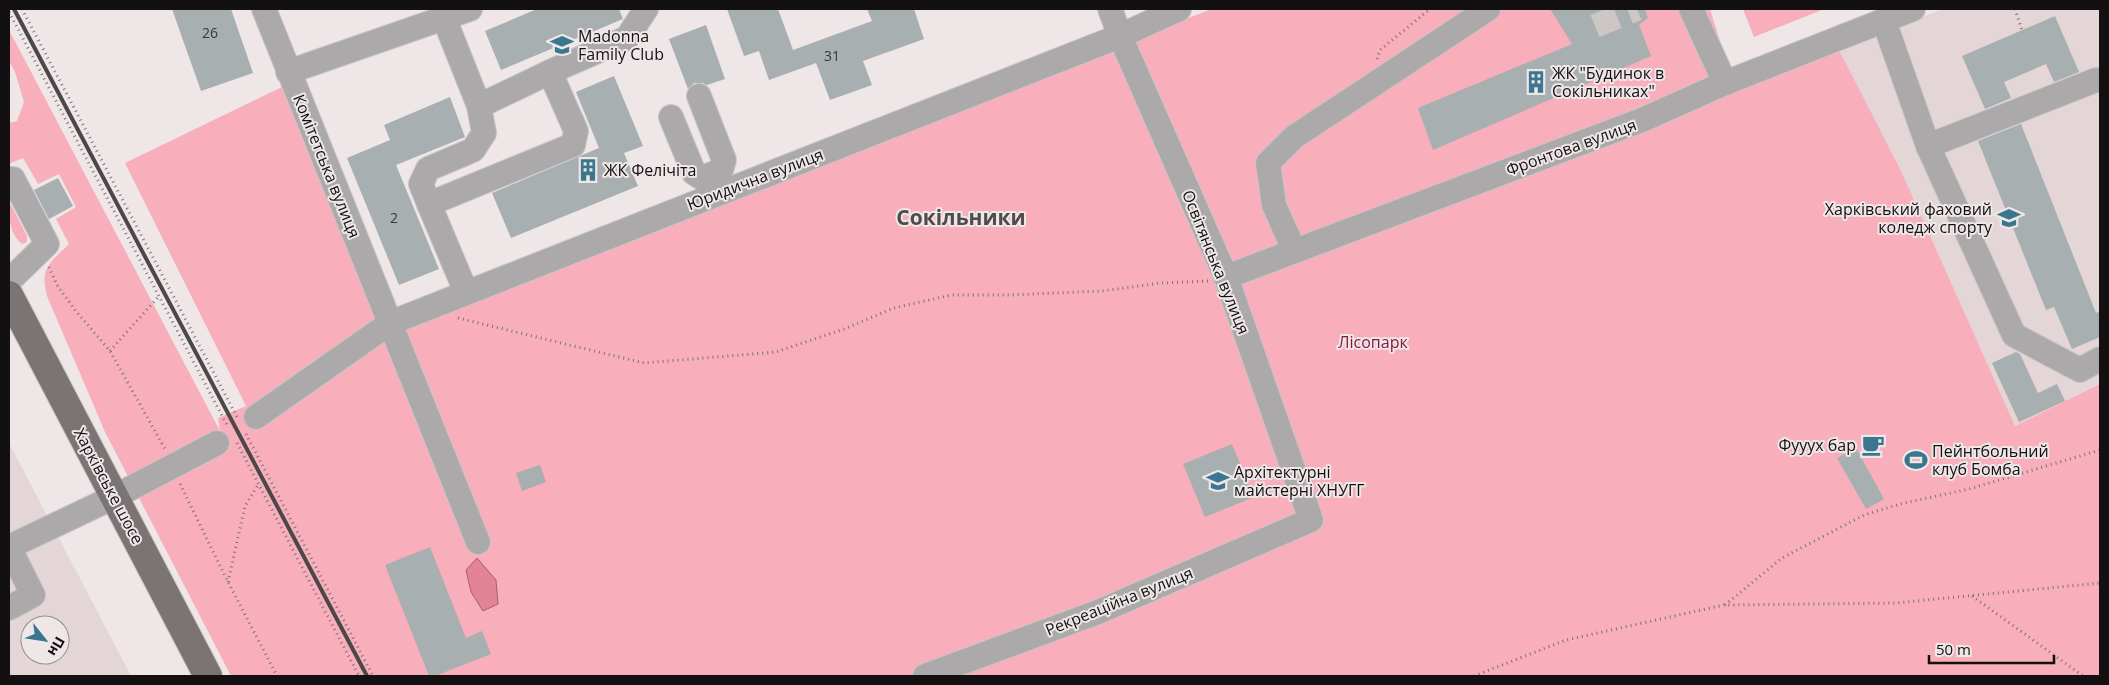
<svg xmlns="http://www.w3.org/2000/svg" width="2109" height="685" viewBox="0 0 2109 685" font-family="'Open Sans',sans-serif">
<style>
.built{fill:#e4d5d7;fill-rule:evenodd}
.green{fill:#f8aebb}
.water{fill:#e28396;stroke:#a4606e}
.building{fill:#a8afb1}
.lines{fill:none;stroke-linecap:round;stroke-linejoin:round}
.minor-tunnel{stroke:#cdc6c7;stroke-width:24;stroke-dasharray:24 12;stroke-linecap:butt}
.minor-casing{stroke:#cbc4c5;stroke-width:26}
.major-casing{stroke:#cbc4c5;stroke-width:30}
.path{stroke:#797475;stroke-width:3;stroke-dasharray:1 4;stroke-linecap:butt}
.minor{stroke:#aca9aa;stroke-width:24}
.major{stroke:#7a7475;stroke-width:28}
.rail{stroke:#4c4849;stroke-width:4}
.labels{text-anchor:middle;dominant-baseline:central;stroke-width:4;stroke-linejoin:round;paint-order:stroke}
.number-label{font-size:14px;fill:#383839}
.poi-label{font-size:16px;fill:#131011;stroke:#eee6e7;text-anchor:start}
.street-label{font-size:16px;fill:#131011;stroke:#eee6e7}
.park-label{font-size:16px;fill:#89173d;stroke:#eee6e7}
.district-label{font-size:21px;font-weight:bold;fill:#514b4c;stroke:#eee6e7}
</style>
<rect width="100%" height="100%" fill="#eee6e7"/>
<g class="built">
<path d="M1942,9H2100V384L2015,426L1840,52Z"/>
<path d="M9,443L131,676H9ZM30,625H60V655H30Z"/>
</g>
<g class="green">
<path d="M1212,9H1710L1732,80L1840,52L1901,171L2015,426L2100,384V676H231L105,432L47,296C40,267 49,264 69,244L56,219L76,207L59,174L38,184L23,158L9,164V123L17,121L24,102L15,72L9,61V30L220,431L218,418L246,406L125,163L284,86L389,322Z"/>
<path d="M1743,9H1824L1754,37Z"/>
<path d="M9,201L27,236V242L22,244C9,233 9,218 9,201Z"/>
</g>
<path class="water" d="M477,558L496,580L498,604L483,611L471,592L466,570Z"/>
<g class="building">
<path d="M172,9H231L253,73L201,91Z"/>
<path d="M537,9H619L623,19L501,70L485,31Z"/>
<path d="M727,9H778L793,50L872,21L867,9H914L924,39L863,61L872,85L830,100L816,63L769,80L759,51L744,56Z"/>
<path d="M1550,9H1645L1648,18L1639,25L1651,56L1433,150L1418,108L1572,44Z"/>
<path d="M2055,16L2079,72L2054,82L2046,64L2004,82L2011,98L1985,109L1962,56Z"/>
<path d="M706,25L725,79L707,85L702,83H694L688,89L669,39Z"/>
<path d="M614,76L643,146L624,153L638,186L511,238L492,193L599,148L576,92Z"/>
<path d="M450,97L465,137L396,165L439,269L399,285L347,158L390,140L384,125Z"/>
<path d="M2021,124L2096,313L2100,311V337L2072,349L2054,307L2046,310L1978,141Z"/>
<path d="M58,178L73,206L49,219L34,190Z"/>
<path d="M2016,352L2020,354L2038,393L2057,384L2065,401L2019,422L1992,363Z"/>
<path d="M1232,444L1254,497L1205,517L1183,464Z"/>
<path d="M1856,448L1884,499L1866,509L1837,458Z"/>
<path d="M540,465L546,482L522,491L516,473Z"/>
<path d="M430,547L466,638L482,631L491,654L435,676H429L385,565Z"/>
</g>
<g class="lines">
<path class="minor-tunnel" d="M1595,26L1637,9"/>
<defs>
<g id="minor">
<path d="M264,9L478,542"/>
<path d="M1691,9L1725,83"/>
<path d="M444,18L479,106L550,72L627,38L646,9"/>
<path d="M1884,21L1928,146L2014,335L2080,370L2100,359"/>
<path d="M288,72L470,9"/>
<path d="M699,96L724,160L721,170L710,175L718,193"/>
<path d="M479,106L484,133L473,150L428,169L421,184L429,204L573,145L576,131L550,72"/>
<path d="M671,117L694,173L702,178L710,175"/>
<path d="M1928,146L2096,80"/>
<path d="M9,179H13L47,244L9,281"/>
<path d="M429,204L466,292"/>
<path d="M1294,250L1274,205L1268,163L1294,137L1488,9"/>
<path d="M1226,277L1642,120L1725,83L1913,9"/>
<path d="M256,417L390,323L1120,36L1179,9"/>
<path d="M9,547L114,497L217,443"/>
<path d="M9,608L33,595L9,547"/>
<path d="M925,676L1098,612L1311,520L1226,277L1120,36L1110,9"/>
</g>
<path id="major" d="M9,295L208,676"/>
</defs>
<use href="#minor" class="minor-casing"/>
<use href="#major" class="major-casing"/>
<g class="path">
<path d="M22,9L237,417"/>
<path d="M2015,9L2022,30"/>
<path d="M9,12L228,427"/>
<path d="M1377,59L1380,50L1430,9"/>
<path d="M49,267L57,285L75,310L110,351L165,449"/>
<path d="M458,318L644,363L776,352L844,329L894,308L951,295H1009L1102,291L1161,283L1208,281"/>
<path d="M110,351L159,296"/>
<path d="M246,434L373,676"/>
<path d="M237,443L359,676"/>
<path d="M180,484L228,582L277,676"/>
<path d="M228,582L245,506L258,485"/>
<path d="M1972,596L2083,676"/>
<path d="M1725,605L1782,558L1864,515L1900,504L1969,489L2100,450"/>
<path d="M1474,676L1566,640L1724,605L1896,603L2100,583"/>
</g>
<use href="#minor" class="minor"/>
<use href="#major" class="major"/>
<path class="rail" d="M14,9L367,676"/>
</g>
<defs>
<symbol id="school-bare" viewBox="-9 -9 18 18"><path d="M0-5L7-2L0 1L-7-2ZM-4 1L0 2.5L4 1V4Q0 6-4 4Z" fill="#3a778e" stroke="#eee6e7" stroke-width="2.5" paint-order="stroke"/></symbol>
<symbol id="building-bare" viewBox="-9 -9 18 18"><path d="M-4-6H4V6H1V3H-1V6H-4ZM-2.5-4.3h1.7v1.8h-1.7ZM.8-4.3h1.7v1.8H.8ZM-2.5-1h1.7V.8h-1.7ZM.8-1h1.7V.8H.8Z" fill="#3a778e" stroke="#eee6e7" stroke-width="2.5" paint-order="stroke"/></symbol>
<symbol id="university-bare" viewBox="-9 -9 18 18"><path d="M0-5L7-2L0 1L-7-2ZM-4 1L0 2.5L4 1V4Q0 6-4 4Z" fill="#3a778e" stroke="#eee6e7" stroke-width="2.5" paint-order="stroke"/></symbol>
<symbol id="cafe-bare" viewBox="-9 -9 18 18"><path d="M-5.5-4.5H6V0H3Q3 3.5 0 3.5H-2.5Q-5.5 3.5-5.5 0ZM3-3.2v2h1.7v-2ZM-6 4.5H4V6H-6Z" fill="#3a778e" stroke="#eee6e7" stroke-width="2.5" paint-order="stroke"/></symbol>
<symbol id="stadium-bare" viewBox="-9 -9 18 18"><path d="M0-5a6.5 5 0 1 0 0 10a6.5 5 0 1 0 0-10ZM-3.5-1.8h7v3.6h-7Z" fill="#3a778e" stroke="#eee6e7" stroke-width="2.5" paint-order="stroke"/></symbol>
</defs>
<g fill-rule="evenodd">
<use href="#school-bare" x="546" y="29" width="32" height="32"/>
<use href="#building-bare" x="1520" y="66" width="32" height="32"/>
<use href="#building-bare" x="572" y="154" width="32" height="32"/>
<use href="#university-bare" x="1993" y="202" width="32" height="32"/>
<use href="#cafe-bare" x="1857" y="429" width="32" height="32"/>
<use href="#stadium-bare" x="1900" y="444" width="32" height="32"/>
<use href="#school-bare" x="1202" y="465" width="32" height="32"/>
</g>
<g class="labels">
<g class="number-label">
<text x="210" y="32">26</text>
<text x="832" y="55">31</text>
<text x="394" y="217">2</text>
</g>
<g class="poi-label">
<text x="578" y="36">Madonna<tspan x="578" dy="18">Family Club</tspan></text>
<text x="1552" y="73">ЖК "Будинок в<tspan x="1552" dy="18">Сокільниках"</tspan></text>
<text x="604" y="170">ЖК Фелічіта</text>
<text x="1992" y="209" text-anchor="end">Харківський фаховий<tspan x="1992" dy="18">коледж спорту</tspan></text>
<text x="1856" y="445" text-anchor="end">Фууух бар</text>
<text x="1932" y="451">Пейнтбольний<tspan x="1932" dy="18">клуб Бомба</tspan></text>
<text x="1234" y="472">Архітектурні<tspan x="1234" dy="18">майстерні ХНУГГ</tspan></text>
</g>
<g class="street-label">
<text transform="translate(1571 147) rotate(-20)">Фронтова вулиця</text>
<text transform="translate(327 166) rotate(68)">Комітетська вулиця</text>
<text transform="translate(755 179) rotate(-21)">Юридична вулиця</text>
<text transform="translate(1216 262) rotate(68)">Освітянська вулиця</text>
<text transform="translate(109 486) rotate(62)">Харківське шосе</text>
<text transform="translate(1119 601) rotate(-22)">Рекреаційна вулиця</text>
</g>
<g class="park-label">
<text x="1373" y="342">Лісопарк</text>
</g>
<g class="district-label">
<text x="961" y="217">Сокільники</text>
</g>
</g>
<rect width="2109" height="685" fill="none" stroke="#131011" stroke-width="20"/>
<g transform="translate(45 640) rotate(120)"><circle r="24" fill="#eee6e7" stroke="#969091"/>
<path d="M0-4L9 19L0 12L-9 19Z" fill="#3a778e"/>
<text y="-8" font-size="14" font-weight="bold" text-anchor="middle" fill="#131011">Пн</text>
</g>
<path d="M1929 655v8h125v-8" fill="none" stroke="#131011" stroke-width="2.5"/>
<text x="1936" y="655" font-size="15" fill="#131011" stroke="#eee6e7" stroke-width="4" paint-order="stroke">50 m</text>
</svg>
